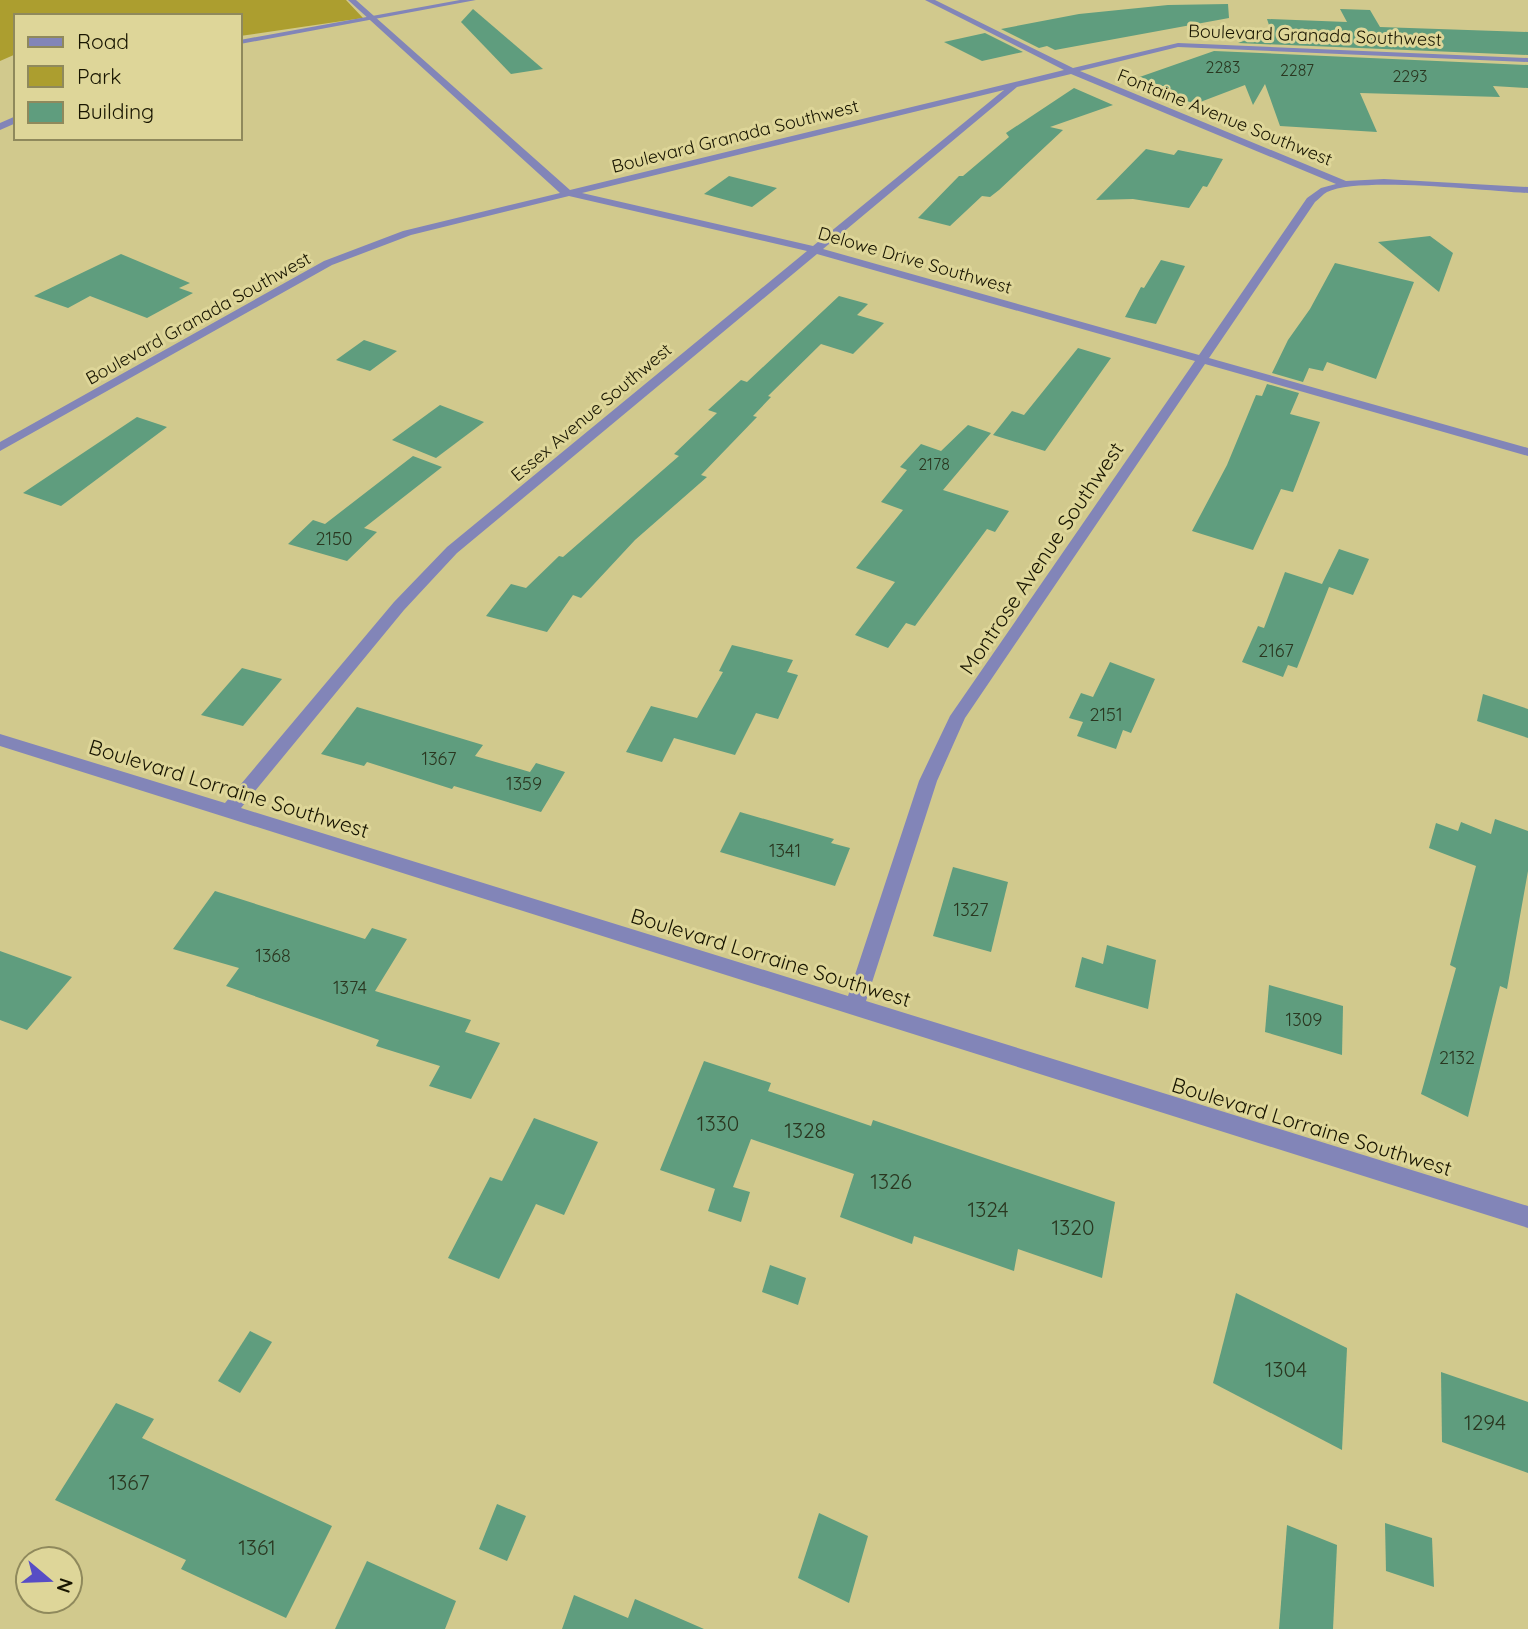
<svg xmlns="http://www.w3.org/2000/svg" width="1528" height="1629" viewBox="0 0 1528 1629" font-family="Quicksand,sans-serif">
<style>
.green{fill:#ac9e2f}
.building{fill:#5f9d7e}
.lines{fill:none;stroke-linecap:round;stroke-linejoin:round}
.minor{fill:#8285b8;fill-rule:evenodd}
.tertiary{fill:#8285b8;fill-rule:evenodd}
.labels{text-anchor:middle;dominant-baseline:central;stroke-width:6;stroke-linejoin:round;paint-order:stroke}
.far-number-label{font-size:16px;fill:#2a3720}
.far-street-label{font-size:18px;fill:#181500;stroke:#ded699}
.number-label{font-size:18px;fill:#2a3720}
.street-label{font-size:21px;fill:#181500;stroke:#ded699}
.near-number-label{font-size:21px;fill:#2a3720}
</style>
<rect width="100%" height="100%" fill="#d1c98d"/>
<path class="green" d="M0,0H346L363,18L240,36V16H16V54L0,61Z"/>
<g class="building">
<path d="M1228,4L1229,18L1055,50L1047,46L1039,48L1001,29L1079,14L1168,5Z"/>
<path d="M473,9L543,69L511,74L461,22Z"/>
<path d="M1340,9L1370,10L1380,27L1528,32V55L1238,43L1271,31L1267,19L1347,22Z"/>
<path d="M985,33L1023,52L982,61L944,42Z"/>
<path d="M1214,51L1528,65V88L1493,86L1500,97L1360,93L1377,132L1280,126L1265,84L1253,105L1245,85L1195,104L1131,80Z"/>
<path d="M1074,88L1113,105L1050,127L1063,130L999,190L990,197L982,196L950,226L918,218L959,176H963L1009,137L1006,133Z"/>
<path d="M1146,149L1174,155L1178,150L1223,159L1207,187L1203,186L1189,208L1133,199L1096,200Z"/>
<path d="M729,176L777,188L752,207L704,194Z"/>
<path d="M1430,236L1453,253L1439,292L1378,242Z"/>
<path d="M121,254L190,283L179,288L193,293L147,318L90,296L68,308L34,296Z"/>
<path d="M1161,260L1185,266L1156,324L1125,317L1141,287L1144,288Z"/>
<path d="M1335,263L1414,282L1376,379L1327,362L1323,371L1309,368L1303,382L1272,373L1288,340L1310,309Z"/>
<path d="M839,296L868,304L857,315L884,323L853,354L821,344L768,396L771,397L753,416L757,417L701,475L707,477L635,540L581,598L573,595L547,632L486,616L511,584L526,588L559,556L563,557L679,456L674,454L717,413L708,410L741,380L747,382Z"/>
<path d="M364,340L397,351L370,371L336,360Z"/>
<path d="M1078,348L1111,358L1045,451L993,435L1012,411L1024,415Z"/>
<path d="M1267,384L1299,393L1290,414L1320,422L1293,492L1281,489L1253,550L1192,531L1227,465L1256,395L1262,396Z"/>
<path d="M440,405L484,422L436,458L392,440Z"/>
<path d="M137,417L167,427L61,506L23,493Z"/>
<path d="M968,425L991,433L943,490L1009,511L995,532L987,529L915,626L906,623L888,648L855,635L895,582L856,568L903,510L881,502L907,470L900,467L921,444L941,451Z"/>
<path d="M413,456L442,467L364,528L377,532L347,561L288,544L313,520L325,524Z"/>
<path d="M1339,549L1369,559L1353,595L1329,587L1297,668L1288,665L1283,677L1242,662L1258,626L1264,628L1285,572L1322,584Z"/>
<path d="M732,645L793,660L787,672L798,675L778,719L756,713L735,755L674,738L662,762L626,752L651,706L697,718L723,672L719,671Z"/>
<path d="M1110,662L1155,679L1131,733L1123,730L1116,749L1077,736L1083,722L1069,718L1081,693L1093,697Z"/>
<path d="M242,668L282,679L243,726L201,715Z"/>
<path d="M1483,694L1528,709V738L1477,721Z"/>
<path d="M357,707L483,745L475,756L530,772L536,763L565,772L541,812L454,786L452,789L367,762L364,766L321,754Z"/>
<path d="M740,812L834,839L831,843L850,848L835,886L720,852Z"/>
<path d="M1495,819L1528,831V871L1507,989L1500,986L1468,1117L1421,1094L1456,968L1450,965L1476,866L1429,848L1436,823L1458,831L1461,822L1491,834Z"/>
<path d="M953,867L1008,882L991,952L933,936Z"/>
<path d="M215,891L365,939L372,928L407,939L375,991L471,1020L465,1032L500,1043L471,1099L429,1086L440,1066L376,1046L379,1040L226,986L239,968L173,949Z"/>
<path d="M1107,945L1156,960L1148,1009L1075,987L1082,957L1103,964Z"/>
<path d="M0,951L72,977L27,1030L0,1020Z"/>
<path d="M1269,985L1343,1006L1342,1055L1265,1032Z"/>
<path d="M704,1061L771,1083L768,1091L871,1126L873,1120L1115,1202L1102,1278L1018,1249L1014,1271L914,1236L912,1244L840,1217L854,1174L751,1139L733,1187L750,1192L741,1222L708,1211L715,1189L660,1170Z"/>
<path d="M534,1118L598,1142L564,1215L536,1204L499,1279L448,1258L490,1177L502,1181Z"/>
<path d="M770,1265L806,1278L798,1305L762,1292Z"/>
<path d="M1236,1293L1347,1348L1342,1450L1213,1383Z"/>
<path d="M250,1331L272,1342L240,1393L218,1381Z"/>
<path d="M1441,1372L1528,1402V1473L1442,1442Z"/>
<path d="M116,1403L154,1419L142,1438L332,1526L286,1618L181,1569L186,1560L55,1500Z"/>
<path d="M497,1504L526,1516L507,1561L479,1549Z"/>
<path d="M819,1513L868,1536L849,1603L798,1578Z"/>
<path d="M1385,1523L1432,1538L1434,1587L1386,1571Z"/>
<path d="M1287,1525L1337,1545L1333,1629H1279Z"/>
<path d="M367,1561L456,1601L445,1629H335Z"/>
<path d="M574,1595L628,1618L635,1599L704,1629H562Z"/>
</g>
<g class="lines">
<path class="minor" d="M348,0H356L570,190L1064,70L925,0H935L1073,68L1178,43L1528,58V62L1178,47L1080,71L1346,181L1384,179L1528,187V193C1486,191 1360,176 1327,192C1323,194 1319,199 1315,202L1209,358L1528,448V456L1205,364L965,718L937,781L866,1001L1528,1206V1228L0,746V734L225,803L394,602L447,547L807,251L569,196L411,235L332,265L0,451V442L324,261L403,231L560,193ZM1071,74L1336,184L1321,188L1307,198L1199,355L823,249L1017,87ZM1004,90L813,246L582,193ZM817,254L1195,361L950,716L919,781L848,996L241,808L404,610L457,553Z"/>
<g class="tertiary">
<path d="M460,0H476L240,44V40Z"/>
<path d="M16,116V123L0,130V123Z"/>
</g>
</g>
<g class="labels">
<g class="far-number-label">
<text x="1223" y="67">2283</text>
<text x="1297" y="70">2287</text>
<text x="1410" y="76">2293</text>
<text x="934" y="464">2178</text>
</g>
<g class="far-street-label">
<text transform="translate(1315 35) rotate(2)">Boulevard Granada Southwest</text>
<text transform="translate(1225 117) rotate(22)">Fontaine Avenue Southwest</text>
<text transform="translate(735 136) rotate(-14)">Boulevard Granada Southwest</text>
<text transform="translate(915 260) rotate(16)">Delowe Drive Southwest</text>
<text transform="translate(198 318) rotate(-29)">Boulevard Granada Southwest</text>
<text transform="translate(591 412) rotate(-40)">Essex Avenue Southwest</text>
</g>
<g class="number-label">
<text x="334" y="538">2150</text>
<text x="1276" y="650">2167</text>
<text x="1106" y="714">2151</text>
<text x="439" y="758">1367</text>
<text x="524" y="783">1359</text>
<text x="785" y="850">1341</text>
<text x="971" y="909">1327</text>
<text x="273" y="955">1368</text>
<text x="350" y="987">1374</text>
<text x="1304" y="1019">1309</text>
<text x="1457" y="1057">2132</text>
</g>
<g class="street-label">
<text transform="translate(1041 558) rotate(-56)">Montrose Avenue Southwest</text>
<text transform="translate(229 788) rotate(17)">Boulevard Lorraine Southwest</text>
<text transform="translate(771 957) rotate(17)">Boulevard Lorraine Southwest</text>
<text transform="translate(1312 1126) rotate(17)">Boulevard Lorraine Southwest</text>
</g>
<g class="near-number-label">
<text x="718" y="1123">1330</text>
<text x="805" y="1130">1328</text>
<text x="891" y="1181">1326</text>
<text x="988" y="1209">1324</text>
<text x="1073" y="1227">1320</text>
<text x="1286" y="1369">1304</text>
<text x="1485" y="1422">1294</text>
<text x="129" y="1482">1367</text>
<text x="257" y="1547">1361</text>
</g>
</g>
<rect x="14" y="14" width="228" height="126" fill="#ded699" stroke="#8f895c" stroke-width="2"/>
<rect x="28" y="37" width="35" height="10" fill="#8285b8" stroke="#8f895c" stroke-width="2"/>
<text x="77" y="49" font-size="21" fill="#181500">Road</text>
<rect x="28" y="66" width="35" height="21" fill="#ac9e2f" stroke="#8f895c" stroke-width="2"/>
<text x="77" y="84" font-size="21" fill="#181500">Park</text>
<rect x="28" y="102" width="35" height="21" fill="#5f9d7e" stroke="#8f895c" stroke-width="2"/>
<text x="77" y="119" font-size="21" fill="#181500">Building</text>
<g transform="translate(49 1580) rotate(109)"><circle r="33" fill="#ded699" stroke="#8f895c" stroke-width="2"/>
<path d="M0-5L12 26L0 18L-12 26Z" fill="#574dc5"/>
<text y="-10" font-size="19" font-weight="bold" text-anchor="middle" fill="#181500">N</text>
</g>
</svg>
